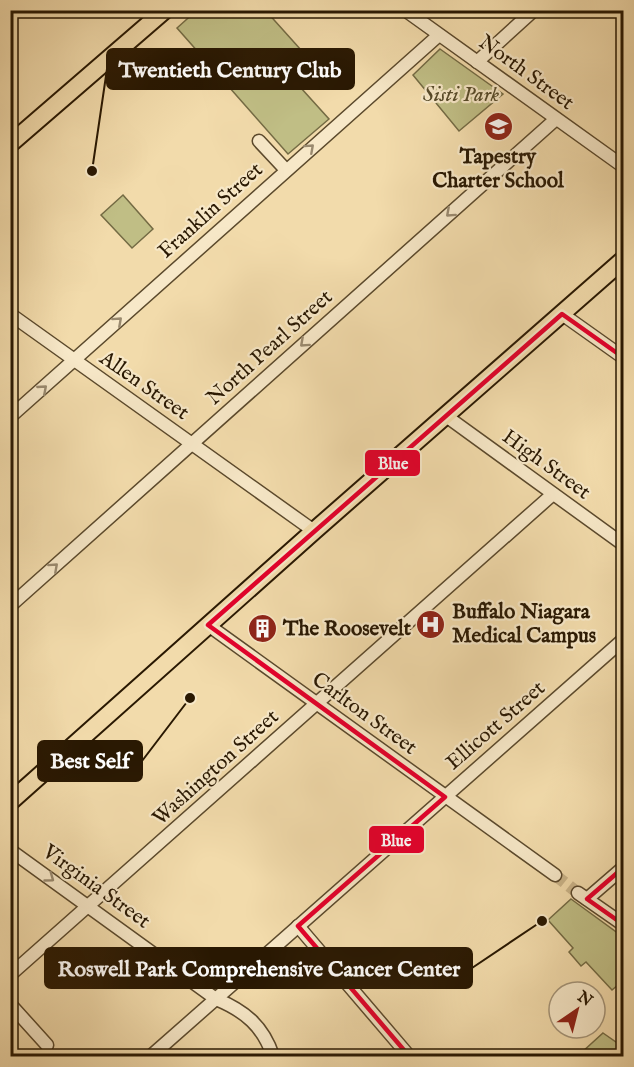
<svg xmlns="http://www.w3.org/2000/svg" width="634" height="1067" viewBox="0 0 634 1067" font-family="'IM FELL English',serif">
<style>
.green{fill:#c0be85;stroke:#746b44;stroke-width:1.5}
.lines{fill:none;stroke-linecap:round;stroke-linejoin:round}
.minor-tunnel{stroke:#cab489;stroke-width:12;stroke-dasharray:12 6;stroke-linecap:butt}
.minor-casing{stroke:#5b492c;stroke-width:15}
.major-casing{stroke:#291802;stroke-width:20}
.minor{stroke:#f7e8c8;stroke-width:12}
.major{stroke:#f2dbab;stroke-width:16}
.bus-1-casing{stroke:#f7e8c8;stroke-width:9}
.bus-1{stroke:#e4002b;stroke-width:4.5}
.oneway{stroke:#9a8a6f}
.labels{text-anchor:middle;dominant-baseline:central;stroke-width:4.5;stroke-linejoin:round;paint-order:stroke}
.street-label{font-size:21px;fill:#291802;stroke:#f7e8c8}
.park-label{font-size:21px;font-style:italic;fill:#564a29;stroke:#f7e8c8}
.poi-label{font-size:21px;font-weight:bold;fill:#291802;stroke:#f7e8c8;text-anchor:start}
.leader{fill:none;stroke:#291802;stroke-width:2}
.callout-dot{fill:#291802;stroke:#f7e8c8;stroke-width:2}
.callout{fill:#291802;stroke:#291802;stroke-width:2}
.callout-label{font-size:22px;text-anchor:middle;font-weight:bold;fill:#fff}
.line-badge{stroke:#f7e8c8;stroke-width:2}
.badge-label{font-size:16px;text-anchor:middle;font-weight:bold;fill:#fff}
</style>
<rect width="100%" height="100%" fill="#f2dbab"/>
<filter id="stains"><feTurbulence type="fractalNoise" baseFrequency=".00333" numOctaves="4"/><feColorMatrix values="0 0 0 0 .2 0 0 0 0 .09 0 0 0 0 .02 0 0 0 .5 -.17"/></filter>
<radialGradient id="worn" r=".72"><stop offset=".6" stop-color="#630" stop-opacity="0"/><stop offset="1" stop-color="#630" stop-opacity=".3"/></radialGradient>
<g class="green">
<path d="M196,11H266L301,50L282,67L329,119L288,154L177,28Z"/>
<path d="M440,49L503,94L459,131L413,75Z"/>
<path d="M123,195L153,229L132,248L101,215Z"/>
<path d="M571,899L623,937V990L618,985L612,990L586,962L581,966L569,952L573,948L548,920Z"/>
<path d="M603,1033L623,1047V1056H584L581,1053Z"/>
</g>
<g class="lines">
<path class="minor-tunnel" d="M555,875L578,893"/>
<defs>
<g id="minor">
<path d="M405,10L624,167"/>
<path d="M477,62L534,10"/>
<path d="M259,141L286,170"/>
<path d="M10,314L314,531"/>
<path d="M562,314L624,358"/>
<path d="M446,416L624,545"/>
<path d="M10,417L439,35"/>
<path d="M10,606L556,119"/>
<path d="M208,625L555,875"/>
<path d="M10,850L216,999C245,1011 263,1026 273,1056"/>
<path d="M578,893L624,925"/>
<path d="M587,899L624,867"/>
<path d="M298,926L409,1056"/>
<path d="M10,975L553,494"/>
<path d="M10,1004L47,1045"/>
<path d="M151,1056L624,639"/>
</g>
<g id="major">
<path d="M10,144L165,10"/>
<path d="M10,802L314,531L624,259"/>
</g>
</defs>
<use href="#minor" class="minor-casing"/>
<use href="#major" class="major-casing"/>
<use href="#minor" class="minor"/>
<use href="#major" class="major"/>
<defs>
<g id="bus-1">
<path d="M624,867L587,899L624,925"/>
<path d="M409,1056L298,926L445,797L208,625L562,314L624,358"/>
</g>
</defs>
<use href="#bus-1" class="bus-1-casing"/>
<use href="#bus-1" class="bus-1"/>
</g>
<defs><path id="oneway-chevron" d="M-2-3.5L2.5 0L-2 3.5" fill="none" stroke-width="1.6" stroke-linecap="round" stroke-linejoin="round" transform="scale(1.5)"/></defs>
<g class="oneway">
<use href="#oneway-chevron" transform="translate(310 148) rotate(-42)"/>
<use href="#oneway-chevron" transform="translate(450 213) rotate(138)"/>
<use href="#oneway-chevron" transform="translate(118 321) rotate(-42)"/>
<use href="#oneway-chevron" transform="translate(304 343) rotate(138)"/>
<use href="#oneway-chevron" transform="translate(43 389) rotate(-41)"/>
<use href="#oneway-chevron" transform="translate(54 567) rotate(-42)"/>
<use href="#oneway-chevron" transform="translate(50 878) rotate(36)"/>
</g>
<defs>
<symbol id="school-disc" viewBox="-11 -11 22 22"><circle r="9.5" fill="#8f2418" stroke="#f7e8c8"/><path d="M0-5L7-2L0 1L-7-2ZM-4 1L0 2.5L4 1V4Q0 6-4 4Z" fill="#fff"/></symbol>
<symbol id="hospital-disc" viewBox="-11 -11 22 22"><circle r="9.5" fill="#8f2418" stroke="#f7e8c8"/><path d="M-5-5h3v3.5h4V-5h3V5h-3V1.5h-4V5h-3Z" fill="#fff"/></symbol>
<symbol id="building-disc" viewBox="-11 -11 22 22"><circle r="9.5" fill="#8f2418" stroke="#f7e8c8"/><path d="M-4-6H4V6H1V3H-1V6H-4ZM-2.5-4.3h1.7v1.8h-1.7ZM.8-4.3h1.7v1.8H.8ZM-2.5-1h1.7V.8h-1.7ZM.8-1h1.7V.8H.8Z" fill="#fff"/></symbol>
</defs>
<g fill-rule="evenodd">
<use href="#school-disc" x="482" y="110" width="33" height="33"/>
<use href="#hospital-disc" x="414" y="608" width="33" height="33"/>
<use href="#building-disc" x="246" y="612" width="33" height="33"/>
</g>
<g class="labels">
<g class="street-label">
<text transform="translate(526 73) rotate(36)">North Street</text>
<text transform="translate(211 211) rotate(-42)">Franklin Street</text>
<text transform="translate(270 348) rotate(-42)">North Pearl Street</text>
<text transform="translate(144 386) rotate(35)">Allen Street</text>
<text transform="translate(546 465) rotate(36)">High Street</text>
<text transform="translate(364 714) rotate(36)">Carlton Street</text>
<text transform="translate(496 726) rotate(-41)">Ellicott Street</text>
<text transform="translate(216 768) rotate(-42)">Washington Street</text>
<text transform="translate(96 887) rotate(36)">Virginia Street</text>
</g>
<g class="park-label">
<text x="461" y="95">Sisti Park</text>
</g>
<g class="poi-label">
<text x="498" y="157" text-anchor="middle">Tapestry<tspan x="498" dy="24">Charter School</tspan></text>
<text x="452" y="612">Buffalo Niagara<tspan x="452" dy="24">Medical Campus</tspan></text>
<text x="283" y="629">The Roosevelt</text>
</g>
</g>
<path class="leader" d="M92 171L107 69M190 698L142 761M542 921L472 968"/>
<g class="callout-dot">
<circle cx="92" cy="171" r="6"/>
<circle cx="190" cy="698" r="6"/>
<circle cx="542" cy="921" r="6"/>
</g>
<g class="callout">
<rect x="107" y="49" width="247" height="40" rx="6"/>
<rect x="38" y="741" width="104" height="40" rx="6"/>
<rect x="45" y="948" width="427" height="40" rx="6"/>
</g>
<g class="callout-label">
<text x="230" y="77">Twentieth Century Club</text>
<text x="90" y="768">Best Self</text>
<text x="259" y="976">Roswell Park Comprehensive Cancer Center</text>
</g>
<g class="line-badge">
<rect x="364" y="449" width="57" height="28" rx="6" fill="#e4002b"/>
<rect x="368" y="825" width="57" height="29" rx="6" fill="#e4002b"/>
</g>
<g class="badge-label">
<text x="393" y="469">Blue</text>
<text x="396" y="846">Blue</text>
</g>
<rect width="634" height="1067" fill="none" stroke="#f2dbab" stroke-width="36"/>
<rect x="12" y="12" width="610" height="1043" fill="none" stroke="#291802" stroke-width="3"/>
<rect x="18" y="18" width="598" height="1031" fill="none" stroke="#291802" stroke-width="1.5"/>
<g transform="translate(577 1010) rotate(35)"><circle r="28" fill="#f7e8c8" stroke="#a59579" stroke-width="1.5"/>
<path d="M0-4.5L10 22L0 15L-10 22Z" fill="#8f2418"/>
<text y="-9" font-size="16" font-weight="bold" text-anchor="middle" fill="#291802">N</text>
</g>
<rect width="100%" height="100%" filter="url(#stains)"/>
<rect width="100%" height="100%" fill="url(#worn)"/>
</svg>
